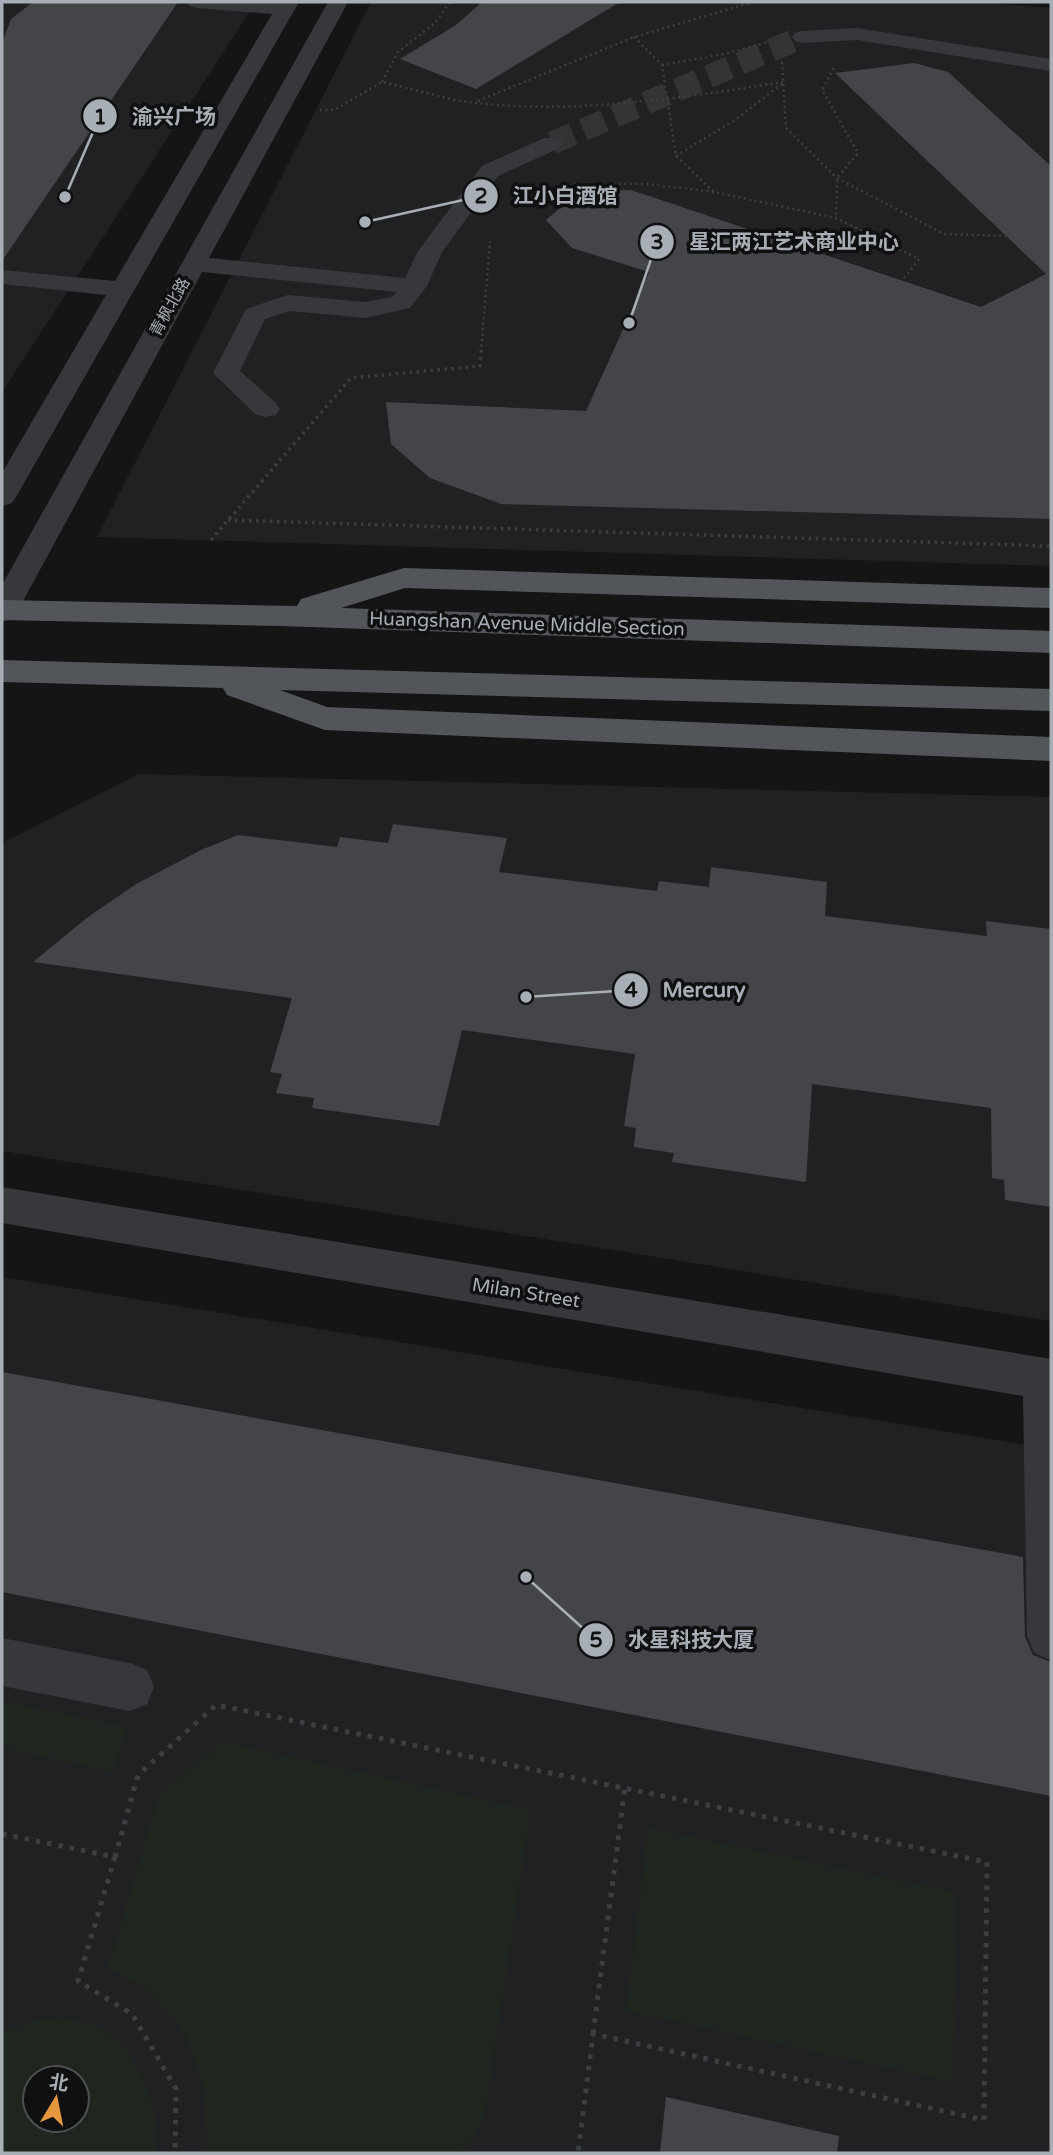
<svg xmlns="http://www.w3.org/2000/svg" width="1053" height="2155" viewBox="0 0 1053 2155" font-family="'Varela Round','Noto Sans SC',sans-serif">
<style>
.built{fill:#212123;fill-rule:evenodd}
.green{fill:#1f261f;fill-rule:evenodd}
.building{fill:#444549}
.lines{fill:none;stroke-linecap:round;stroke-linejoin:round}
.minor-tunnel{stroke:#323436;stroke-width:23;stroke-dasharray:23 11;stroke-linecap:butt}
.path-far2{stroke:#3c3f42;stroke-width:2.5;stroke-dasharray:2 3.5;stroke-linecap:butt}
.path-far1{stroke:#3c3f42;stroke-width:3.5;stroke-dasharray:2.5 4.5;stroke-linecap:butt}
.path{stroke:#3c3f42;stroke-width:5;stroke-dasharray:4.5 7;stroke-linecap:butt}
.minor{fill:#36383b;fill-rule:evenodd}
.major{fill:#52555a;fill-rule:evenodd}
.labels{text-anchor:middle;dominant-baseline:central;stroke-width:7;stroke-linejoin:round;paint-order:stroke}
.far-street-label{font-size:16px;fill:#a8aeb6;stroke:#101011}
.street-label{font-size:19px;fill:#a8aeb6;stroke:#101011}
.leader{fill:none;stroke:#a8aeb6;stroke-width:2.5}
.callout-dot{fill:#a8aeb6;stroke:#101011;stroke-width:2.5}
.mark-label{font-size:21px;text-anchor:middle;font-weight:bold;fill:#111}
.callout-label{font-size:21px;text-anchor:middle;font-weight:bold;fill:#a8aeb6;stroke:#101011;stroke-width:7;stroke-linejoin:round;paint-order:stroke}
</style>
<rect width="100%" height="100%" fill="#151516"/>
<g class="built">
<path d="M2,2H256L2,392Z"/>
<path d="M371,2H972L1051,8V566L97,537Z"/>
<path d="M139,774L1051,797V1321L2,1151V843Z"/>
<path d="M2,1277L1051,1449V2153H2ZM35,2078H77V2120H35Z"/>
</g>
<g class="green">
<path d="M2,1701L127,1727L113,1772L2,1748Z"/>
<path d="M223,1742L531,1810L484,2119L462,2153H207L205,2092L186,2035L152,1993L108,1968L159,1794Z"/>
<path d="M648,1828L956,1892L953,2082L626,2011Z"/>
<path d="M38,2019C50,2019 65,2017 76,2020C133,2032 163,2100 154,2153H2V2033ZM35,2078H77V2120H35Z"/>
</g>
<g class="building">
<path d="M33,2H178L2,261V43L11,19Z"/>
<path d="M482,2H620L476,89L400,59L456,25Z"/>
<path d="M914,63L948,72L1051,166V519L501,504L430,478L391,444L386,402L586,411L649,272L572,248L546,220L580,191L631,190L981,307L1046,274L835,73Z"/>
<path d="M393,824L507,838L499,872L657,891L659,881L709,887L711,867L827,882L825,916L987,936L986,921L1051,929V1207L1005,1200L1004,1180L992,1178L991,1108L812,1084L806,1182L672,1162L674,1153L634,1147L636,1128L624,1126L635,1054L462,1030L439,1126L312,1108L314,1098L276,1093L282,1074L270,1072L292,998L33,962L88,917L136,884L201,850L238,835L337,847L340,837L388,843Z"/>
<path d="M2,1372L1023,1557L1025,1637L1033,1655L1051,1662V1796L2,1592Z"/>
<path d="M666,2097L839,2136L837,2153H660Z"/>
</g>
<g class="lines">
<path class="minor-tunnel" d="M552,143L802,37"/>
<g class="path-far2">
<path d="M634,37L662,65L676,156L714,192L836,218L919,259L902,281"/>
<path d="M782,62L786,128L837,178L944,234L1006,236"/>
<path d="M662,65L724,54L769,42"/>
<path d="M834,68L822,90L858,153L837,178L836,218"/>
<path d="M382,82L398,52L435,23L450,2"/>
<path d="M478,101L634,37L753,2"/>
<path d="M320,110H334L382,82C413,89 444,99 476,103C578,114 682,98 783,82"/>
<path d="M676,156L735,120L783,83"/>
<path d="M512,204L576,184H647L714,192"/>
<path d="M481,352L490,241"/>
</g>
<g class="path-far1">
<path d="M228,520L1051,546"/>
<path d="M211,540L351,378L480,366L481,351"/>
</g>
<g class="path">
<path d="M2,1834L115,1857L138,1775L216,1705L987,1862L984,2120L593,2034L578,2153"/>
<path d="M115,1857L78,1981L132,2014L176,2089L175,2153"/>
<path d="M593,2034L625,1787"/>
</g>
<g class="minor">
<path d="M187,2H299L16,497L12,503L2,506V473L106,295L2,284V270L115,281L272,14L197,8L190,6Z"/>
<path d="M328,2H348L209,258L405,278L418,251L482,166L544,138H560L563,143L560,148L498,176L442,252L427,286L410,308L365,318L290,311L265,319L240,371L276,403L280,409L276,415L266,417L256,415L213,373L246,309L288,295L365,302L392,297L397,292L202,272L17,612L13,619L2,622V585Z"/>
<path d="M857,28L1051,59V71L857,40L802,43L795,41L792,37L795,33L802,31Z"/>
<path d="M2,1187L1051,1359V1660L1034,1653L1027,1636L1023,1396L2,1223Z"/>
<path d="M2,1638L130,1663L147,1670L154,1687L147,1704L130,1711L2,1686Z"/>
</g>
<g class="major">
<path d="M404,568L1051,588V608L405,588L341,608L1051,631V653L281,626L2,620V600L297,606L301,599Z"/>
<path d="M2,660L1051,689V711L280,690L327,707L1051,737V761L325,730L227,695L223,688L2,682Z"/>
</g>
</g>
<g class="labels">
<g class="far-street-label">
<text transform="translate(170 307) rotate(-61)">青枫北路</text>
</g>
<g class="street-label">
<text transform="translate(527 624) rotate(2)">Huangshan Avenue Middle Section</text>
<text transform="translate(526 1293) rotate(9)">Milan Street</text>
</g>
</g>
<path class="leader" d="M65 197L100 116M365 222L481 196M629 323L657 242M526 997L631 990M526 1577L596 1640"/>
<g class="callout-dot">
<circle cx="65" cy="197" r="7"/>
<circle cx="365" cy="222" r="7"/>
<circle cx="629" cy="323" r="7"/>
<circle cx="526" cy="997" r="7"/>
<circle cx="526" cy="1577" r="7"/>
<circle cx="100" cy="116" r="18"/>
<circle cx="481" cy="196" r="18"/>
<circle cx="657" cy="242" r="18"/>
<circle cx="631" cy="990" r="18"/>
<circle cx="596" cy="1640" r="18"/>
</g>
<g class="mark-label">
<text x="100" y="124">1</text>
<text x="481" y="203">2</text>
<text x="657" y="249">3</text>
<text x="631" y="997">4</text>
<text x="596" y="1647">5</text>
</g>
<g class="callout-label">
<text x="174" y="124">渝兴广场</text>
<text x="565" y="203">江小白酒馆</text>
<text x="794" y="249">星汇两江艺术商业中心</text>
<text x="704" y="997">Mercury</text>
<text x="691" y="1647">水星科技大厦</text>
</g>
<rect width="1053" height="2155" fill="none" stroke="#a8aeb6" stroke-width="7"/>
<g transform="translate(56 2099) rotate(10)"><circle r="33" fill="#101011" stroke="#4d4f53" stroke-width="2"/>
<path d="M0-5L12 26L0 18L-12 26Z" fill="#e5983f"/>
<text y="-10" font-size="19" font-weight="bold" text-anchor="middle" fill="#a8aeb6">北</text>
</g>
</svg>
